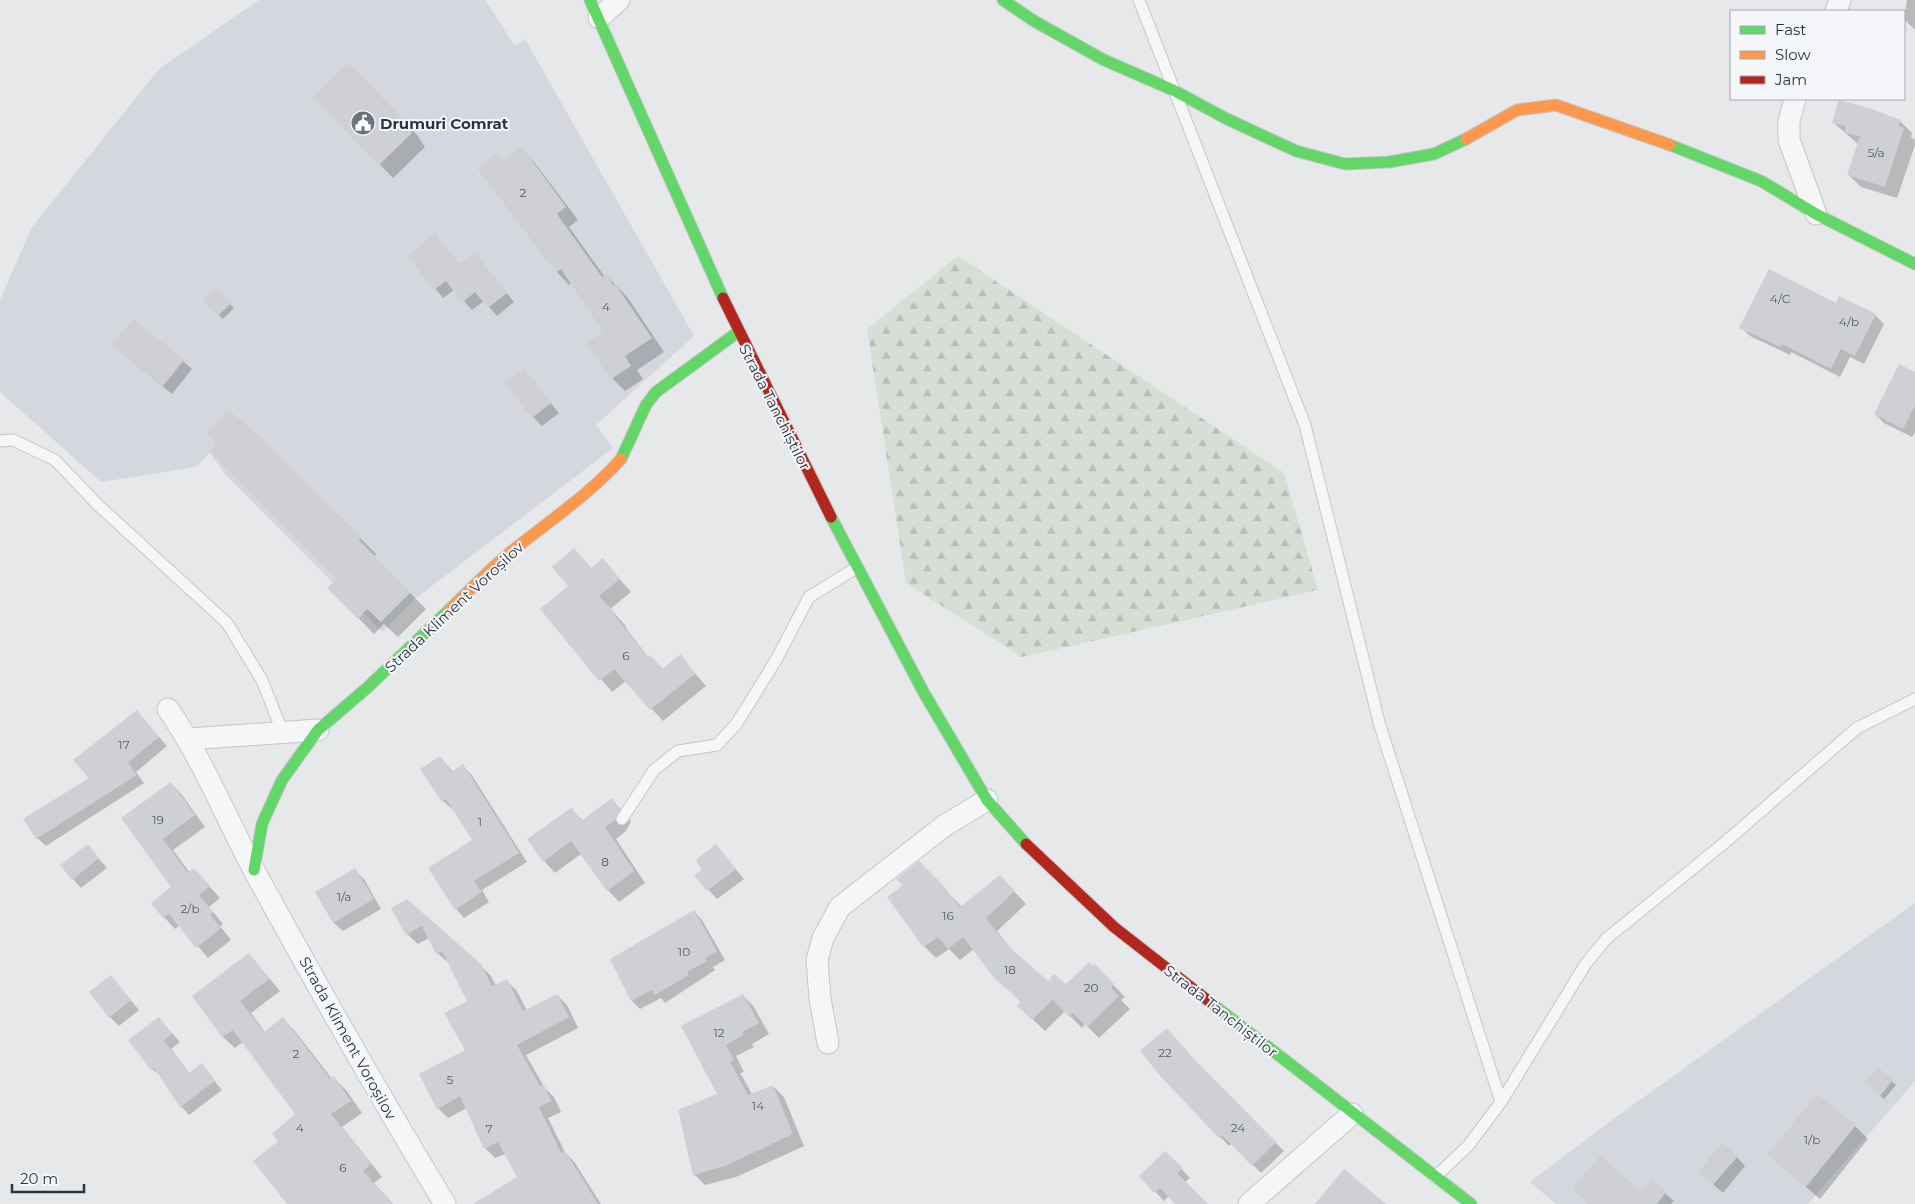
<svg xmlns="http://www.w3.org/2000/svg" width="1915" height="1204" viewBox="0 0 1915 1204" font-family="Montserrat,sans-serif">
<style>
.built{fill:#d4d7dd}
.forest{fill:url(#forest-firs)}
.shadow{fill:#0003}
.building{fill:#ced0d3}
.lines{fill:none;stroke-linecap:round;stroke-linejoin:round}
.lane-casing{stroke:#c4c6c8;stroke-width:13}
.street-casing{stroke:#c4c6c8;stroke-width:23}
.fast-casing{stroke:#c4c6c8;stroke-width:13}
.slow-casing{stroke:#c4c6c8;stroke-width:13}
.jam-casing{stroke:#c4c6c8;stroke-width:13}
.lane{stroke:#f5f6f7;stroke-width:11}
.street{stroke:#f5f6f7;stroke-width:21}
.fast{stroke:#63d668;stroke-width:11}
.slow{stroke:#ff974d;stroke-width:11}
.jam{stroke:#b3261e;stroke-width:11}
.labels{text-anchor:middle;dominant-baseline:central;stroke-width:4;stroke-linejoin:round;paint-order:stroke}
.number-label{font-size:12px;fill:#545c69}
.poi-label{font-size:15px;font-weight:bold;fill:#2b3445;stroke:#f4f6f9;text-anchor:start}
.street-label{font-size:15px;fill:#2b3445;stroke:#f4f6f9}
</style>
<defs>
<pattern id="forest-firs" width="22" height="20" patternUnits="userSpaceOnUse" patternTransform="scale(1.25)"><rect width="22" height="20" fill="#d6ded6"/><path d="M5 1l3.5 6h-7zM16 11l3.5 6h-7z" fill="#b8bfb9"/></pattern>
</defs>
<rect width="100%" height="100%" fill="#e6e8ea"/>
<g class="built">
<path d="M259,0H485L515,46L525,39L694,336L596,425L613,448L416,598L382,632L225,474L210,453L196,467L101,482L0,392V300L32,227L159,69Z"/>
<path d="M1915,903V1081L1808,1204H1556L1530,1182L1612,1120Z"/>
</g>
<path class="forest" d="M958,256L1284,473L1318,590L1022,657L906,583L867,329Z"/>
<g class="shadow">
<path d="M1907,0H1915V30L1904,19Z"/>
<path d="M348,64L417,135L425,147L393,178L314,97Z"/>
<path d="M1900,121L1912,133L1911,137L1915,140V145L1897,198L1861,187L1849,175L1859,145L1834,123Z"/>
<path d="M522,149L534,162L578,220L569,227L605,277L607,276L628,298L664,352L637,370L643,379L625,391L612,378L588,344L604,332L572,283L569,285L557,272L497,155L504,162Z"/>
<path d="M435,236L460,265L475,254L514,302L497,316L484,301L472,310L454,290L443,298L410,256Z"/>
<path d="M216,289L234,308L223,319L204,301Z"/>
<path d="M1836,304L1875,315L1884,324L1864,364L1850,357L1840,377L1791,352L1790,355L1750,336L1741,327Z"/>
<path d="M113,345L183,361L192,369L172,394Z"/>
<path d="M523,370L559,413L542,426L533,417Z"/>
<path d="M1915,373V432L1912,437L1884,423L1875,414Z"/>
<path d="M254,432L376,554L374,557L426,609L398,637L384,624L374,634L329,588L338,579L218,443Z"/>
<path d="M574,549L592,569L603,560L631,592L610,609L626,626L625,627L649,658L650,656L663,669L680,656L706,686L663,721L626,681L612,692L542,609L570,586Z"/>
<path d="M137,712L167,746L136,772L144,783L46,846L37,838L91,778Z"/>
<path d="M440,757L453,772L462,765L471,774L527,862L482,890L489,902L464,918L456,909L474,840L454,808L452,809L443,801Z"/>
<path d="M171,783L182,795L205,827L173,850L190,873L194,870L220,898L209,907L223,924L220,926L231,940L208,958L180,925L175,929L152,904L173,887L123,818Z"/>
<path d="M612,800L631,821L626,831L616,839L645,883L619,902L608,890L581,854L555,873L544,861L572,810L583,821Z"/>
<path d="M88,846L107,868L81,888L73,879Z"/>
<path d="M716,846L744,879L717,899L696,876L704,870Z"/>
<path d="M919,863L962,907L1011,888L1026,904L997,931L1015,954L1048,983L1066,985L1107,978L1125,997L1121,1000L1130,1009L1099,1038L1085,1024L1082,1028L1065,1011L1045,1031L1019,1006L1021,1002L996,978L974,949L960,960L949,949L936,958L924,946L905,886Z"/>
<path d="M355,870L364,879L381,909L343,931L334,923L316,893Z"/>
<path d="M406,901L480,965L491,976L496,986L507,981L517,991L527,1011L557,995L567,1005L578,1028L526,1055L544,1087L554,1097L561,1112L548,1118L565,1152L575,1163L601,1204H500L519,1178L506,1154L495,1158L485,1148L467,1108L448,1118L438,1108L467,1050L468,1001L449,963L437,953L429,938L418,944L407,934Z"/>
<path d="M694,911L702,920L725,960L713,967L715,970L665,1003L661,998L640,1009L632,1001Z"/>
<path d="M249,954L280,991L251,1013L265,1032L283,1019L295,1031L332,1079L334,1078L346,1090L362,1113L342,1127L382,1177L374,1183L393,1204H289L279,1141L297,1114L243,1042L235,1048L223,1037L194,997Z"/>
<path d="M111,977L139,1010L119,1026L110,1017Z"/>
<path d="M743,995L754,1007L769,1034L752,1044L754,1047L736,1056L744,1072L740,1073L752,1094L773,1086L784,1097L804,1146L736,1177L705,1185L694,1174L719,1094L682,1027Z"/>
<path d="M159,1019L180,1042L171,1049L190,1074L201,1065L222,1090L189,1115L181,1106L161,1076L152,1069Z"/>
<path d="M1167,1030L1201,1068L1284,1151L1261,1173L1232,1143L1229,1146L1163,1078Z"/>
<path d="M1878,1069L1896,1085L1884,1099L1870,1087Z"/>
<path d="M1855,1126L1868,1139L1820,1199L1769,1155Z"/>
<path d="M1165,1152L1190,1178L1185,1182L1206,1204H1177L1169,1196L1164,1201L1141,1176Z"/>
<path d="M1737,1157L1745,1166L1723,1193L1708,1180Z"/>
<path d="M1573,1189L1665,1193L1674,1201L1671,1204H1589Z"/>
</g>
<g class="building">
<path d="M348,63L404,120L412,133L379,165L313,97Z"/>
<path d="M1839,100L1869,108L1901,120L1898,126L1904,128L1885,187L1847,175L1860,136L1845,133L1846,126L1832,123Z"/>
<path d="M522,147L566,207L557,214L602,277L607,274L613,285L615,284L652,338L625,356L631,366L611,379L586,343L603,332L561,269L556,273L477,168L497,153L503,161Z"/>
<path d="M435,234L459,264L475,253L507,293L488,308L475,292L462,303L446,281L434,290L408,256Z"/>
<path d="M1769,269L1836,303L1839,296L1876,314L1855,356L1841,349L1831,369L1782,344L1781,347L1739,328Z"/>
<path d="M216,288L231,303L218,316L203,301Z"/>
<path d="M133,319L184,360L163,386L111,345Z"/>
<path d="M1899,364L1915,372V405L1903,429L1874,414Z"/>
<path d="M524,368L551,403L532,418L505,382Z"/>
<path d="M229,410L254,432L361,537L359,540L411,592L381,622L367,609L358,619L327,588L337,579L209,451L216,443L206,433Z"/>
<path d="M574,548L591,568L603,558L620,579L599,596L615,613L614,615L648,657L650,655L662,669L681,654L695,674L650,710L614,669L599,681L540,609L568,586L552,567Z"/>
<path d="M137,710L159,737L128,763L137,775L36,839L23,819L89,778L73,760Z"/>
<path d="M440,756L451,772L463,764L519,853L474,881L482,892L455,910L428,868L472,840L446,799L442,802L420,769Z"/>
<path d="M171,782L195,815L163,839L188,873L194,868L210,886L199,895L213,912L210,915L221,928L196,948L169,914L163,918L151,903L171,887L121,818Z"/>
<path d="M612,798L620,809L615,820L605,827L634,871L607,891L571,841L543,862L527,839L568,810L572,808L581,821Z"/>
<path d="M88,844L99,858L72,880L60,865Z"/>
<path d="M716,844L736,869L707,891L694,875L702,870L696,860Z"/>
<path d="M919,861L942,884L960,907L1000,875L1015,891L986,918L1007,945L1048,981L1054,974L1066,984L1089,962L1093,966L1095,964L1114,984L1111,988L1119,996L1087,1027L1073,1013L1069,1017L1053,1000L1032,1020L1017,1006L1021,1001L995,979L963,937L948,949L938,937L923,947L887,897L903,885L896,879Z"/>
<path d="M355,868L374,899L333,923L315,892Z"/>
<path d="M407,899L481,964L492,986L507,979L523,1011L557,994L569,1017L517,1045L540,1086L544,1085L551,1101L539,1107L561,1153L565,1151L598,1204H473L517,1177L498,1142L484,1149L460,1096L437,1109L419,1074L465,1050L444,1013L467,1001L442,951L436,954L422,926L406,935L391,908Z"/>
<path d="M694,910L717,951L705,958L707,961L687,972L689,975L655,995L652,990L631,1001L610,959Z"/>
<path d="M249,953L269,979L240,1001L264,1032L283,1017L330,1079L334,1076L351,1101L331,1114L371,1164L363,1171L392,1204H287L253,1161L278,1141L272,1134L295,1114L233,1030L222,1037L192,996Z"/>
<path d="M111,975L131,1000L109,1018L89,992Z"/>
<path d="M743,994L759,1023L742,1032L743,1035L726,1045L734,1060L730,1062L748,1095L773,1085L793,1134L725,1166L693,1175L678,1110L717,1094L681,1026Z"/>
<path d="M159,1017L172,1034L164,1041L189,1073L202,1063L215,1081L180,1107L154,1068L151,1070L128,1040Z"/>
<path d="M1167,1028L1193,1058L1276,1142L1252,1166L1222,1135L1219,1138L1162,1078L1140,1051Z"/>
<path d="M1878,1067L1893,1080L1880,1096L1865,1083Z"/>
<path d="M1817,1094L1856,1125L1806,1187L1767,1155Z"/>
<path d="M1722,1143L1738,1156L1713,1185L1698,1172Z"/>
<path d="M1165,1151L1183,1168L1177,1173L1208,1204H1175L1160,1188L1154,1193L1139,1176Z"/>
<path d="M1600,1156L1641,1191L1652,1179L1666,1192L1657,1204H1589L1572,1189Z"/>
<path d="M1344,1169L1386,1204H1315Z"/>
</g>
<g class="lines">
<defs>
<g id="lane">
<path d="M1139,0L1305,425L1380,726L1501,1102"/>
<path d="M0,441L13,440L55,460L98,505L227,623L262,680L282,731"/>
<path d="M622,819L654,770L678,751L717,745L737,723L776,660L809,597L856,568"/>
<path d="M1435,1177L1468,1146L1501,1102L1585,965L1606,939L1723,844L1857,728L1915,699"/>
</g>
<g id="street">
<path d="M1836,11L1840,0"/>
<path d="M599,18L619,0"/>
<path d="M1795,99L1789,121V140L1816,214"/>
<path d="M168,709C203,760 226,818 255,872C316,984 379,1095 445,1204"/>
<path d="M189,739L318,730"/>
<path d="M828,1043L820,998L817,960L823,938L840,907L944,826L987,800"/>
<path d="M1249,1204L1352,1114"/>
</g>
<g id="fast">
<path d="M590,0L723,298"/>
<path d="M1003,0L1034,21L1104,60L1173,90L1227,119L1296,151L1345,164L1389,162L1434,154L1466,139"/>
<path d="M1670,145L1761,181L1816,214L1915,264"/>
<path d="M621,459L646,405L656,392L738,332"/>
<path d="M831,517L924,693L987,800L1026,844"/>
<path d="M254,870L262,824L282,780L318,730L368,687L449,610"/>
<path d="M1215,1006L1471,1204"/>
</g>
<g id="slow">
<path d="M1466,139L1517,110L1556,105L1670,145"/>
<path d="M449,610C468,592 487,572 507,555C546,523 587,497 621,459"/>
</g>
<g id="jam">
<path d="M723,298L831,517"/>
<path d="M1026,844L1114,927L1215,1006"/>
</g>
</defs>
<use href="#lane" class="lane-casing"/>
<use href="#street" class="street-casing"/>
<use href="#fast" class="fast-casing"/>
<use href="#slow" class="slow-casing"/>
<use href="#jam" class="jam-casing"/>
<use href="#lane" class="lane"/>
<use href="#street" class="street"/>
<use href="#fast" class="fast"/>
<use href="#slow" class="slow"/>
<use href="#jam" class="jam"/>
</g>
<defs>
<symbol id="civic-disc" viewBox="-11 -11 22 22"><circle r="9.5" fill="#6c737f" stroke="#f4f6f9"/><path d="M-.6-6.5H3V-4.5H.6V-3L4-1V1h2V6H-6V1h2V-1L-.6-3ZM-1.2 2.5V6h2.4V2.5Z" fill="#fff"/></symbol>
</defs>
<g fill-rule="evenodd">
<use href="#civic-disc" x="349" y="109" width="28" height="28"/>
</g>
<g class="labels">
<g class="number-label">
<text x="1876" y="152">5/a</text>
<text x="523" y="192">2</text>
<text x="1780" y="298">4/C</text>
<text x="606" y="306">4</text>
<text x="1849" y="321">4/b</text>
<text x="626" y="655">6</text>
<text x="124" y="744">17</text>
<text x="158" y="819">19</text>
<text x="480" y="821">1</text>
<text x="605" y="861">8</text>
<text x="344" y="896">1/a</text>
<text x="190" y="908">2/b</text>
<text x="948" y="915">16</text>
<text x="684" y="951">10</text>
<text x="1010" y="969">18</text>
<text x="1091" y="987">20</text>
<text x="719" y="1032">12</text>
<text x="1165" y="1052">22</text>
<text x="296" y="1053">2</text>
<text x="450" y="1079">5</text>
<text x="758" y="1105">14</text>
<text x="300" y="1127">4</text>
<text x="1238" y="1127">24</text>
<text x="489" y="1128">7</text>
<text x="1812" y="1139">1/b</text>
<text x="343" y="1167">6</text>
</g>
<g class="poi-label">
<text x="380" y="123">Drumuri Comrat</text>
</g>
<g class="street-label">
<text transform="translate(775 407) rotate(63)">Strada Tanchiștilor</text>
<text transform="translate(454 607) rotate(-43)">Strada Kliment Voroșilov</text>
<text transform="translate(1221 1011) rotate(38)">Strada Tanchiștilor</text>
<text transform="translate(348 1038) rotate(61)">Strada Kliment Voroșilov</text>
</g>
</g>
<rect x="1730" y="10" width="175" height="90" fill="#f4f6f9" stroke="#a4a8b1"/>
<rect x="1740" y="26" width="25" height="8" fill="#63d668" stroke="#a4a8b1"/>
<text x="1775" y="35" font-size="15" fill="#2b3445">Fast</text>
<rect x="1740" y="51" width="25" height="8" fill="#ff974d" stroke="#a4a8b1"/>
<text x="1775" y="60" font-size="15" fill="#2b3445">Slow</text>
<rect x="1740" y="76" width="25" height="8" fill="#b3261e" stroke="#a4a8b1"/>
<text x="1775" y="85" font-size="15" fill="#2b3445">Jam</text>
<path d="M12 1184v8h72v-8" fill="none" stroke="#2b3445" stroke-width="2.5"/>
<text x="20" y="1184" font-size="15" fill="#2b3445" stroke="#f4f6f9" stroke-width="4" paint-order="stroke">20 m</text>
</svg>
